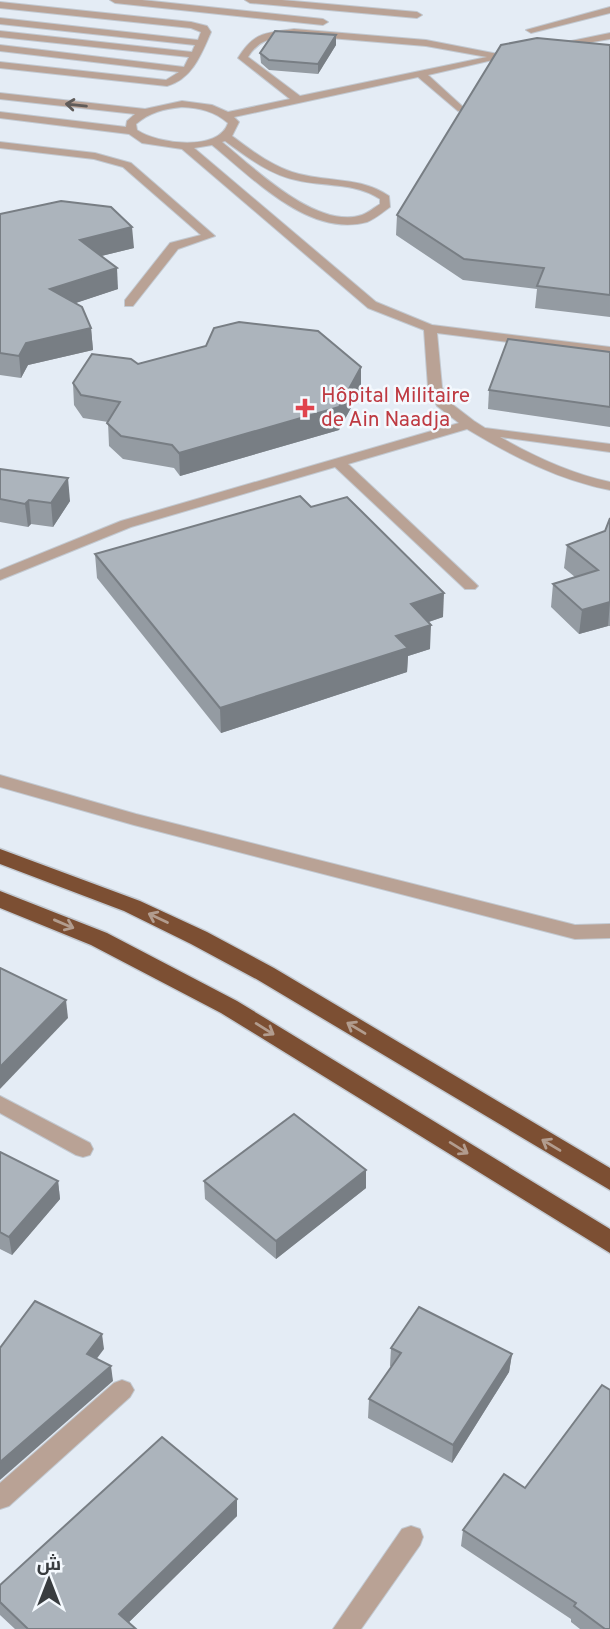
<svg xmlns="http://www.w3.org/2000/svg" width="610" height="1629" viewBox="0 0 610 1629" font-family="Overpass,Cairo,sans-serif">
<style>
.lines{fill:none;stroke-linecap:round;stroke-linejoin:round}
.minor-casing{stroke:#c2c9d1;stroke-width:2}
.highway-casing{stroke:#c2c9d1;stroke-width:3}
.minor{fill:#b9a295;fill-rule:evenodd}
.highway{fill:#7c4f33;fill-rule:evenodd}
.wall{fill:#949ba2}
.shaded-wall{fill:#787e84}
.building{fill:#acb4bc;stroke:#787e84;stroke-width:2}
.oneway{stroke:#5f5b59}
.oneway2{stroke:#b29c8e}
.health-dot{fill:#e0444e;stroke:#f4f9fe;stroke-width:2.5}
.labels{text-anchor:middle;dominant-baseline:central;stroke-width:5;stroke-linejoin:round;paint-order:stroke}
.far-health-label{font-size:21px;fill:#be3a42;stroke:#f4f9fe;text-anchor:start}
</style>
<rect width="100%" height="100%" fill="#e4ecf5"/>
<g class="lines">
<defs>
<g id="minor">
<path d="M110,0H142L323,19L328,22L323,25L115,3Z"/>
<path d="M245,0H282L417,12L422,15L417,18L250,3Z"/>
<path d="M0,2L191,22L207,26L211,32C201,55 192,79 167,86L0,68V62L166,80L179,72L0,51V45L184,67L189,57L0,37V31L192,52L195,45L0,24V18L198,40L201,32L191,28L0,8Z"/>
<path d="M610,7V13L531,33L526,30Z"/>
<path d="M294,29L426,40L498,54L514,51L519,54L428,75L462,106V110L458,111L418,77L234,117L239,122L232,136C252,151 274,168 299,174C330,182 361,177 389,196L390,207C383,212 375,219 367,222C309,238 253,178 212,145L194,148L376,302L432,325L610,347V355L437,333L442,387L448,401L474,421L485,428L610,444V452L500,437C533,456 572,474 610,482V490C559,480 512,456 467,429L348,464L475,583L478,586L475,589H465L335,467L131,527L0,580V570L121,521L459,423L437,406L428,387L424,330L368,308L182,149L142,143L129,134L0,118V112L126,127L127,121L135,114L0,99V93L145,109L182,101L212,105L228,112L290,99L238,58C254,32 265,33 294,29ZM294,35L426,46L487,57L300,96L248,57C260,38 273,38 294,35ZM182,107C200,108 214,111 228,123C219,152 157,144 137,130L136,124C150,112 164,109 182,107ZM225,141C247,157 269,174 296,180C324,187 354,182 380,199V204C375,207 368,213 362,215C317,230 254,168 222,142Z"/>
<path d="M610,33V39L552,49L547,46Z"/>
<path d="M0,142L95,153L131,163L215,236L178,249L133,306H125V300L170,243L201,235L123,167L94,159L0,148Z"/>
<path d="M0,775L136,814L575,925L610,924V938L575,939L134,825L0,787Z"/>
<path d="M0,1096L90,1143L93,1149L90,1155L83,1157L76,1155L0,1113Z"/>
<path d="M122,1380L130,1383L134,1390L130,1397L9,1506L0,1509V1483L114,1383Z"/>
<path d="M411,1526L420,1529L423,1537L420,1545L361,1629H333L402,1529Z"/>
</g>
<g id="highway">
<path d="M0,849L140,901L207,932L274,968L610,1168V1190L258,980L191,944L124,911L0,864Z"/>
<path d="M0,891L107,933L237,1001L610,1229V1253L221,1013L91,945L0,908Z"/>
</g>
</defs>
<use href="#minor" class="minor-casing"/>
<use href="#highway" class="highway-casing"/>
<use href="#minor" class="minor"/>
<use href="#highway" class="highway"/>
</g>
<g class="wall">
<path d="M336,35V45L318,74L269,70L261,63L260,53Z"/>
<path d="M610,45V317L535,308L537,289L463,280L396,235L397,215Z"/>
<path d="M0,214L134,248L101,256L118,289L75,303L91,328L93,350L28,365L21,378L0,375Z"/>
<path d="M610,352V427L488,409L489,390Z"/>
<path d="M138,364L361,367V389L339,430L180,476L174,468L123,459L109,446L108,422L83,418L74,405L73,383Z"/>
<path d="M0,469L70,501L53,527L31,524L28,527L0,522Z"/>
<path d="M311,507L443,617L429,622L430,649L408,656L407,672L221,733L97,578L95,554Z"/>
<path d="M610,518V626H608L579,634L551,607L553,584L575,577L564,568L567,545L605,531Z"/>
<path d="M0,1152L58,1181L60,1199L12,1255L0,1249Z"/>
<path d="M204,1181L366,1188L276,1259L205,1199Z"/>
<path d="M391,1348L512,1354L509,1372L452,1463L368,1418L369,1399L391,1367L390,1366Z"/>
<path d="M504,1474L610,1629H580L571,1622V1619L461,1546L463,1530Z"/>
<path d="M237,1499V1516L129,1622L136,1629H15L0,1615V1585Z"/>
</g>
<g class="shaded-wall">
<path d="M336,35V45L318,74V64Z"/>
<path d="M132,227L134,248L81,261L80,240Z"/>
<path d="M117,268L118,289L52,311L50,289Z"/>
<path d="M91,328L93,350L28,365L21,378L19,356L26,343Z"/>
<path d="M361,367V389L339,430L180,476L179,453Z"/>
<path d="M68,478L70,501L53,527L51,503Z"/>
<path d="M29,500L31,524L28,527L25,504Z"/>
<path d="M444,593L443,617L410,628L411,604Z"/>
<path d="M610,602L608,626L579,634L582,610Z"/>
<path d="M431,625L430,649L408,656L407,672L221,733L220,708L396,636Z"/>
<path d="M66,1000L68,1018L0,1089V1067Z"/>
<path d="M366,1170V1188L276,1259V1241Z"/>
<path d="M58,1181L60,1199L12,1255L9,1237Z"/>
<path d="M102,1334L104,1349L89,1369L87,1354Z"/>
<path d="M512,1354L509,1372L452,1463L453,1445Z"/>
<path d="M111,1366L113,1381L0,1480V1462Z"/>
<path d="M237,1499V1516L122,1629L119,1614Z"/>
</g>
<g class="building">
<path d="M275,31L336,35L318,64L269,60L260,53Z"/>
<path d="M537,38L610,45V295L537,286L544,268L464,259L397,215L501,45Z"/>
<path d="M61,201L111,207L132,227L80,240L117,268L50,289L82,307L91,328L26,343L19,356L0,353V214Z"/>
<path d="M239,322L318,331L361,367L339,407L179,453L172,445L121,436L107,423L120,402L81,395L73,383L92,354L131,359L138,364L206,346L214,328Z"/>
<path d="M508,339L610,352V407L489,390Z"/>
<path d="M0,469L68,478L51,503L29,500L25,504L0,499Z"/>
<path d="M300,496L311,507L347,497L444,593L411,604L431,625L396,636L408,648L220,708L95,554Z"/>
<path d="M610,518V602L582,610L553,584L598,570L567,545L605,531Z"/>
<path d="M0,968L66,1000L0,1067Z"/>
<path d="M294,1114L366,1170L276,1241L204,1181Z"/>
<path d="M0,1152L58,1181L9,1237L0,1232Z"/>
<path d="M35,1301L102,1334L87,1354L111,1366L0,1462V1348Z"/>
<path d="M419,1307L512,1354L453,1445L369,1399L401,1353L391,1348Z"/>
<path d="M602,1385L610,1390V1629H605L574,1606L576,1603L463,1530L504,1474L525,1488Z"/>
<path d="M162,1437L237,1499L119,1614L136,1629H28L0,1602V1585Z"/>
</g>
<defs><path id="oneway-shaft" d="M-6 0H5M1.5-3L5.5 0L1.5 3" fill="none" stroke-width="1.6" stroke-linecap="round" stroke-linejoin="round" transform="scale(1.75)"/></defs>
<use class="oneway" href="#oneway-shaft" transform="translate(76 105) rotate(-174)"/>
<g class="oneway2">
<use href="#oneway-shaft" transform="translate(158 918) rotate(-155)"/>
<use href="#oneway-shaft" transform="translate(64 924) rotate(23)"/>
<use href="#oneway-shaft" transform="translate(356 1028) rotate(-149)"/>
<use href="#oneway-shaft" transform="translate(265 1029) rotate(32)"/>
<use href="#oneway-shaft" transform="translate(551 1145) rotate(-149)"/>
<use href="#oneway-shaft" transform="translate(459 1148) rotate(32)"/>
</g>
<path class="health-dot" d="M301.5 397.5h7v7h7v7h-7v7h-7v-7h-7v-7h7z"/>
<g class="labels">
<g class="far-health-label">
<text x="321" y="396">Hôpital Militaire<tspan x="321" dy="24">de Ain Naadja</tspan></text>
</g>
</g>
<g transform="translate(49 1580)" stroke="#f4f9fe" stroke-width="5" paint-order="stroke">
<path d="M0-5L12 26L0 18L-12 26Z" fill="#383c3f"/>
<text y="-10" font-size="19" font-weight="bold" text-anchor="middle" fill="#383c3f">ش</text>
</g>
</svg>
